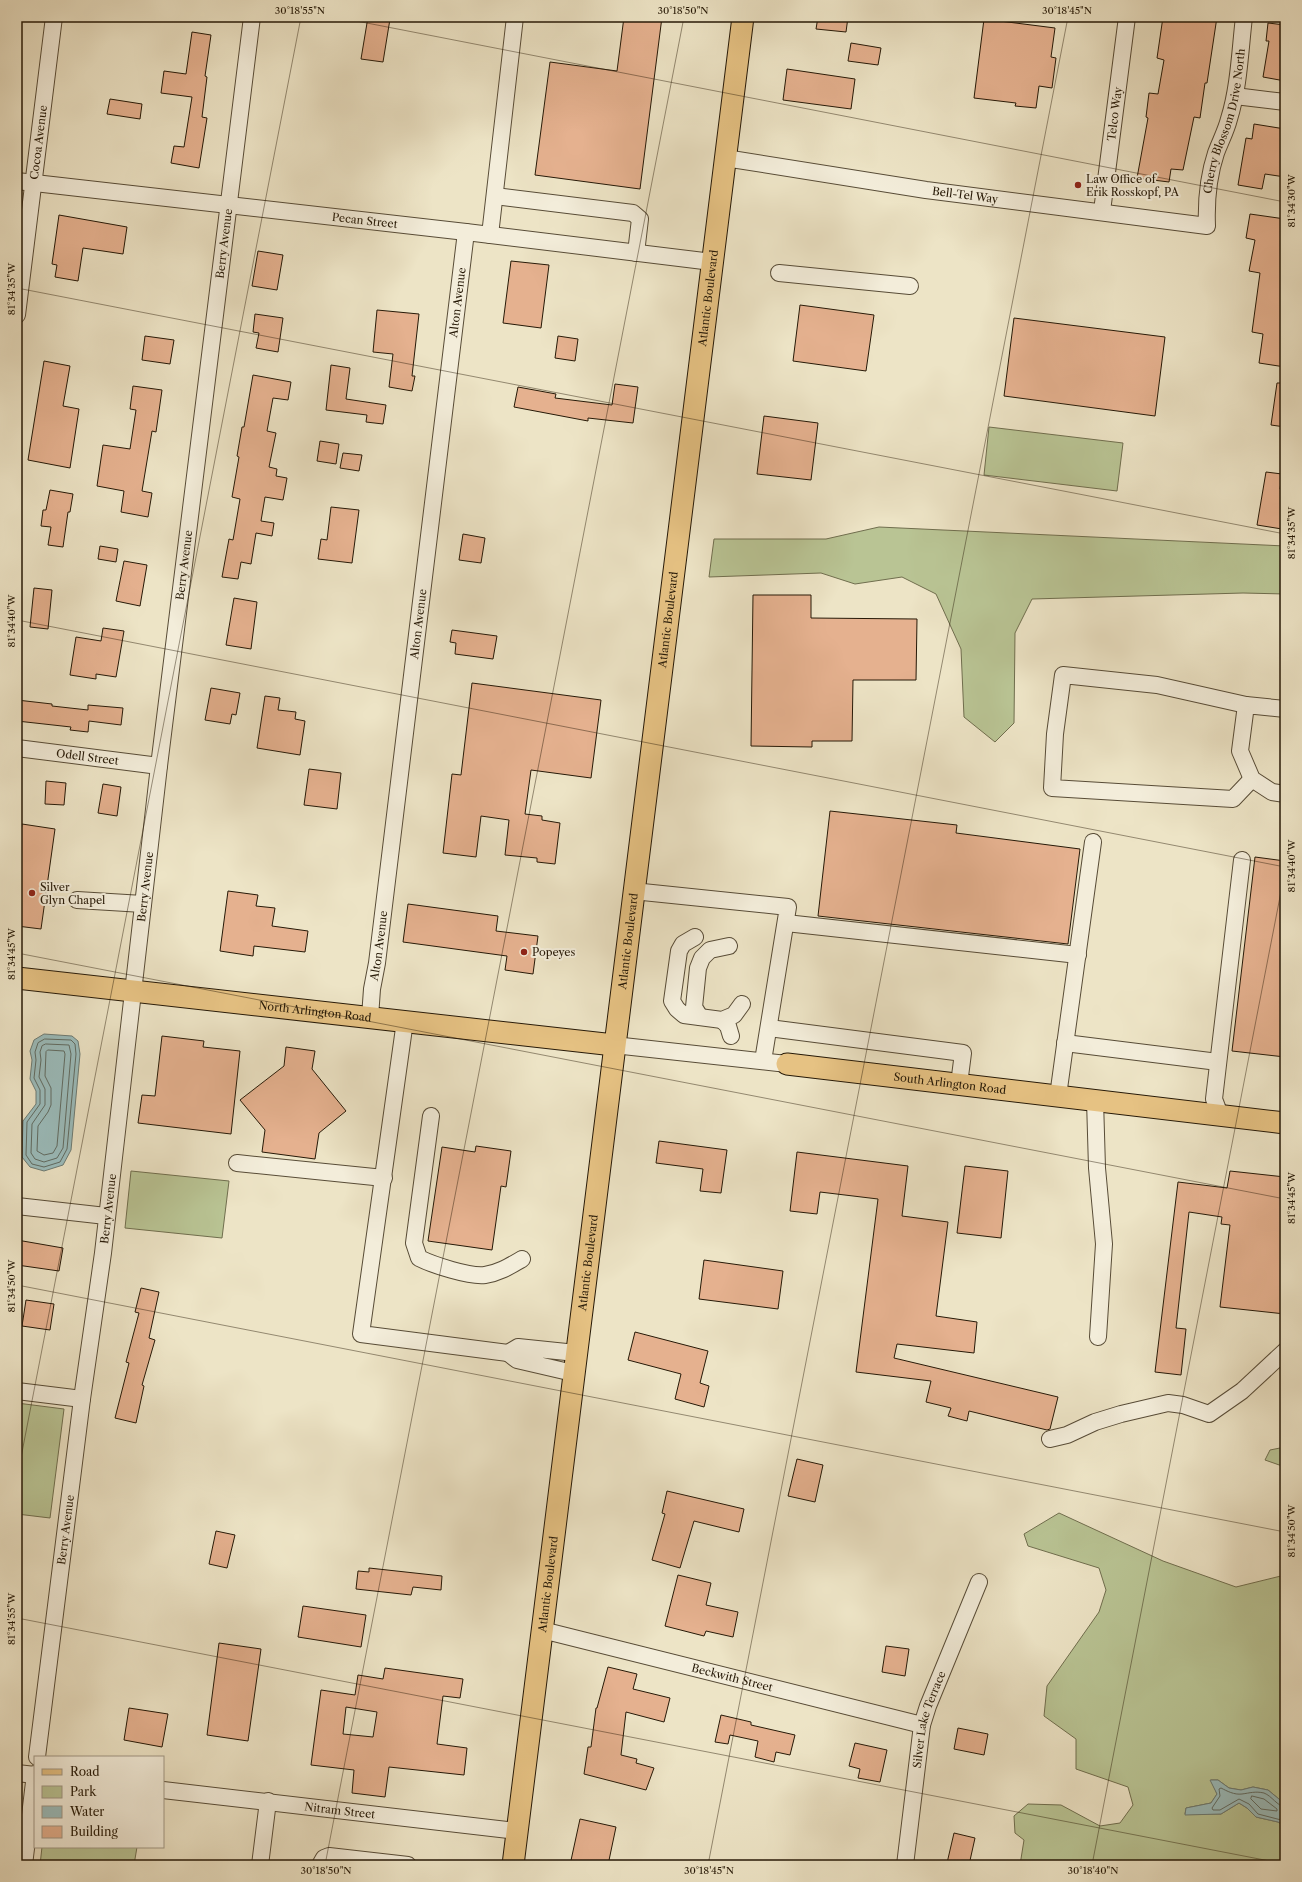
<svg xmlns="http://www.w3.org/2000/svg" width="1302" height="1882" viewBox="0 0 1302 1882" font-family="'Libre Caslon Text',serif">
<style>
.green{fill:#b9c494;stroke:#706e4e}
.water{fill:#9bbdbd;stroke:#6c7b74}
.lines{fill:none;stroke-linecap:round;stroke-linejoin:round}
.shore{stroke:#606b62;stroke-width:1}
.building{fill:#e5b18f;stroke:#261907;fill-rule:evenodd}
.minor-casing{stroke:#584c37;stroke-width:18}
.major-casing{stroke:#261907;stroke-width:23}
.minor{stroke:#f3edda;stroke-width:16}
.major{stroke:#e6c283;stroke-width:21}
.ticks{fill:none;stroke:#261907;stroke-width:1;stroke-opacity:0.45}
.poi-dot{fill:#8f2418;stroke:#f3edda;stroke-width:1.5}
.labels{text-anchor:middle;dominant-baseline:central;stroke-width:4;stroke-linejoin:round;paint-order:stroke}
.street-label{font-size:11px;fill:#261907;stroke:#f3edda}
.poi-label{font-size:11px;fill:#261907;stroke:#f3edda;text-anchor:start}
.neatline{fill:none;stroke:#261907;stroke-width:1.5}
.ticks-label{font-size:10px;text-anchor:middle;fill:#261907}
</style>
<rect width="100%" height="100%" fill="#ede4c6"/>
<filter id="stains"><feTurbulence type="fractalNoise" baseFrequency=".005" numOctaves="4"/><feColorMatrix values="0 0 0 0 .2 0 0 0 0 .09 0 0 0 0 .02 0 0 0 .5 -.17"/></filter>
<radialGradient id="worn" r=".72"><stop offset=".6" stop-color="#630" stop-opacity="0"/><stop offset="1" stop-color="#630" stop-opacity=".3"/></radialGradient>
<g class="green">
<path d="M989,427L1123,443L1117,491L984,475Z"/>
<path d="M879,527L1285,546V594L1243,593L1032,599L1015,633L1014,723L995,742L964,717L961,649L936,594L902,577L855,584L821,573L709,577L714,539H826Z"/>
<path d="M131,1171L229,1181L222,1238L125,1228Z"/>
<path d="M17,1403L64,1409L50,1518L17,1514Z"/>
<path d="M1285,1447V1467L1265,1460L1270,1450Z"/>
<path d="M1059,1513L1163,1561L1236,1587L1285,1575V1804L1268,1790L1253,1787L1241,1790L1229,1788L1218,1780H1211L1217,1794L1211,1803L1186,1808L1185,1814H1221L1239,1803L1247,1808L1256,1817L1278,1822L1285,1826V1865H1020L1024,1840L1015,1833L1014,1816L1028,1804L1061,1805L1100,1826L1120,1823L1133,1805L1128,1787L1076,1769V1739L1044,1716L1047,1686L1099,1612L1106,1590L1099,1568L1028,1546L1024,1534Z"/>
<path d="M42,1847H137L134,1865H40Z"/>
</g>
<g class="water">
<path d="M44,1034L72,1036L78,1041L80,1054L71,1150L63,1165L44,1171L30,1167L22,1157L23,1121L36,1104V1091L30,1079L32,1060L30,1051L34,1040Z"/>
<path d="M1210,1780H1218L1229,1788L1241,1790L1253,1787L1268,1790L1285,1804V1826L1278,1822L1256,1817L1247,1808L1239,1803L1221,1814L1185,1815L1186,1808L1211,1803L1217,1794Z"/>
</g>
<g class="lines">
<g class="shore">
<path d="M45,1039L71,1040L75,1044L76,1054L67,1149L60,1162L44,1167L32,1164L26,1155L27,1122L40,1104V1090L34,1078L36,1060L35,1052L38,1043Z"/>
<path d="M46,1044L69,1045L71,1054L63,1148L57,1158L44,1162L35,1159L31,1153L32,1124L45,1105V1089L39,1077L41,1060L40,1052L42,1046Z"/>
<path d="M48,1050L64,1051L65,1054L57,1146L53,1153L44,1155L37,1151L38,1126L48,1112L51,1105V1088L45,1076L46,1052Z"/>
<path d="M1252,1796L1264,1799L1277,1809V1811L1261,1809L1251,1799Z"/>
<path d="M1285,1807C1277,1806 1272,1796 1264,1793C1255,1791 1250,1793 1242,1794C1234,1795 1227,1791 1221,1788L1219,1789L1220,1796L1212,1808L1213,1810H1220L1239,1799L1249,1804L1258,1814L1285,1821"/>
</g>
</g>
<g class="building">
<path d="M368,17L390,19L383,62L361,59Z"/>
<path d="M624,17H662L640,189L535,175L550,62L617,71Z"/>
<path d="M818,17H848L846,32L816,29Z"/>
<path d="M1163,17H1217L1207,83H1205L1200,118L1194,117L1183,170L1171,169L1169,182L1137,178L1148,118L1146,117L1149,93L1158,94L1164,60L1157,58Z"/>
<path d="M984,19L1055,28L1051,57L1056,58L1052,88L1039,86L1036,108L1015,106L1016,103L974,98Z"/>
<path d="M1268,23L1285,25V81L1263,77L1269,41H1266Z"/>
<path d="M192,32L211,35L205,76L207,77L202,117L207,118L199,168L171,163L174,146L184,147L192,97L161,93L164,71L186,74Z"/>
<path d="M851,43L881,48L878,65L848,61Z"/>
<path d="M787,69L855,79L851,109L783,100Z"/>
<path d="M110,99L142,104L140,119L107,114Z"/>
<path d="M1254,124L1285,129V177L1265,174L1262,189L1238,185L1246,138L1252,139Z"/>
<path d="M1250,214L1285,219V367L1259,363L1263,334L1252,332L1260,273L1249,271L1255,240L1246,238Z"/>
<path d="M59,215L127,227L123,254L83,248L78,281L55,277L57,265L52,264Z"/>
<path d="M258,251L283,255L277,290L252,286Z"/>
<path d="M511,261L549,265L541,328L503,323Z"/>
<path d="M800,305L874,315L866,371L793,361Z"/>
<path d="M377,310L419,314L412,376H415L412,391L389,387L393,354L373,352Z"/>
<path d="M255,314L283,318L278,352L256,348L259,333L253,332Z"/>
<path d="M1014,318L1165,337L1155,416L1004,396Z"/>
<path d="M145,336L174,340L170,364L142,360Z"/>
<path d="M558,336L578,339L575,361L555,358Z"/>
<path d="M44,361L70,366L63,406L79,409L70,468L28,460Z"/>
<path d="M331,365L350,368L346,399L386,405L383,424L366,422L367,415L326,410Z"/>
<path d="M253,375L291,382L288,400L273,398L267,431L276,433L269,467L277,469L276,476L287,478L283,500L265,497L261,521L274,523L272,536L256,533L251,564L241,562L238,579L222,577L229,539L233,540L240,499L232,497L239,457L237,456L242,427H244Z"/>
<path d="M1277,383H1285V427L1271,425Z"/>
<path d="M615,384L638,387L633,423L588,418V421L514,407L518,387L556,394L555,398L612,405Z"/>
<path d="M133,386L162,390L156,432L152,431L142,491L152,493L148,517L121,512L124,491L97,486L103,445L130,449L136,410L130,409Z"/>
<path d="M764,416L818,423L811,480L757,474Z"/>
<path d="M320,441L339,444L336,464L317,461Z"/>
<path d="M343,453L362,455L359,471L340,468Z"/>
<path d="M1266,472L1282,474L1280,489H1285V512L1282,529L1257,525Z"/>
<path d="M50,490L73,494L70,512H68L63,547L48,545L51,527L41,526L43,510H46Z"/>
<path d="M331,507L359,510L352,563L318,559L321,539L327,540Z"/>
<path d="M463,534L485,538L481,563L459,560Z"/>
<path d="M100,546L118,549L116,562L98,559Z"/>
<path d="M124,561L147,565L140,606L116,601Z"/>
<path d="M34,588L52,590L48,629L30,627Z"/>
<path d="M753,595H811V618L917,619L916,680H853L852,741H812V747L751,746Z"/>
<path d="M234,598L257,602L251,649L226,645Z"/>
<path d="M103,628L124,631L116,677L96,674V679L70,675L76,637L101,641Z"/>
<path d="M452,630L497,636L493,659L455,654L456,643L450,642Z"/>
<path d="M472,683L601,700L591,778L531,770L525,814L542,816V820L560,823L555,864L537,862V858L505,855L509,820L481,816L476,857L443,853L452,774L461,775Z"/>
<path d="M211,688L240,693L236,715L232,714L230,724L205,720Z"/>
<path d="M265,696L280,698L278,710L296,712L295,719L305,721L300,755L257,748Z"/>
<path d="M17,700L52,704V706L88,710V705L123,708L121,725L89,721L88,732L70,730L71,727L17,721Z"/>
<path d="M309,769L341,773L337,809L304,805Z"/>
<path d="M46,781L66,783L64,805L45,804Z"/>
<path d="M103,784L121,787L117,816L98,813Z"/>
<path d="M830,811L957,825L956,833L1080,849L1068,944L818,916Z"/>
<path d="M22,824L55,829L41,929L17,926V860Z"/>
<path d="M1255,857L1285,861V1057L1232,1051Z"/>
<path d="M228,891L258,895L256,906L275,908L272,926L308,931L305,952L254,946L253,956L220,951Z"/>
<path d="M408,904L498,916L496,931L538,936L533,974L505,970L507,956L403,942Z"/>
<path d="M162,1036L204,1041L203,1047L240,1051L231,1134L138,1123L142,1095L155,1096Z"/>
<path d="M286,1047L315,1051L312,1069L346,1111L319,1133L315,1159L262,1152L265,1130L240,1100L284,1066Z"/>
<path d="M659,1141L727,1150L721,1193L700,1191L703,1169L656,1163Z"/>
<path d="M476,1146L511,1151L506,1187L501,1186L492,1250L428,1241L442,1147L475,1152Z"/>
<path d="M797,1152L908,1166L902,1216L948,1222L936,1316L977,1322L974,1353L897,1344L894,1358L1058,1397L1050,1429L1047,1430L969,1411L967,1421L948,1416L951,1408L926,1402L931,1381L856,1372L878,1199L820,1192L817,1214L790,1211Z"/>
<path d="M965,1166L1008,1171L1001,1238L957,1233Z"/>
<path d="M1230,1171L1285,1177V1314L1220,1307L1230,1225L1221,1224L1222,1217L1189,1212L1176,1328L1186,1329L1181,1375L1155,1372L1178,1182L1227,1188Z"/>
<path d="M17,1240L63,1248L59,1271L17,1265Z"/>
<path d="M704,1260L783,1271L778,1309L699,1299Z"/>
<path d="M141,1288L159,1292L149,1338L155,1340L142,1385L144,1386L136,1423L115,1418L129,1363L126,1362L139,1313L135,1312Z"/>
<path d="M26,1300L54,1304L50,1330L22,1326Z"/>
<path d="M635,1332L708,1351L700,1383L709,1386L704,1407L675,1399L681,1374L628,1360Z"/>
<path d="M797,1459L823,1465L815,1502L788,1496Z"/>
<path d="M667,1491L744,1509L739,1532L694,1521L680,1568L652,1560L665,1514L662,1513Z"/>
<path d="M216,1531L235,1535L227,1568L209,1564Z"/>
<path d="M369,1568L442,1576L441,1590L413,1587L411,1595L356,1589L358,1571L369,1572Z"/>
<path d="M678,1575L711,1583L706,1605L738,1612L733,1637L706,1631L704,1636L665,1626Z"/>
<path d="M303,1606L366,1615L361,1647L298,1637Z"/>
<path d="M219,1643L261,1649L248,1741L207,1735Z"/>
<path d="M886,1646L909,1649L905,1676L882,1672Z"/>
<path d="M608,1667L637,1674L633,1689L670,1698L664,1722L626,1712L621,1755L637,1759L636,1763L654,1768L646,1790L584,1774L588,1747H591L596,1708H597Z"/>
<path d="M385,1668L463,1679L460,1698L443,1696L437,1744L467,1748L464,1775L389,1767L385,1797L352,1793L354,1770L311,1765L321,1690L355,1695L358,1675L383,1679ZM346,1707L377,1712L373,1737L343,1734Z"/>
<path d="M129,1708L168,1714L162,1747L124,1740Z"/>
<path d="M721,1715L751,1722V1725L795,1735L790,1755L776,1752L774,1762L755,1757L758,1741L730,1735L728,1744L715,1742Z"/>
<path d="M958,1728L988,1734L984,1755L954,1749Z"/>
<path d="M855,1743L887,1750L880,1782L858,1778L860,1769L849,1766Z"/>
<path d="M580,1819L616,1827L608,1865H570Z"/>
<path d="M954,1833L975,1838L969,1865L947,1863Z"/>
</g>
<g class="lines">
<defs>
<g id="minor">
<path d="M1235,96L1285,102"/>
<path id="s1" d="M725,158L926,190L1207,226C1206,201 1208,177 1216,153C1220,142 1226,131 1229,119C1239,87 1240,51 1244,17"/>
<path id="s2" d="M17,181L466,232L712,262"/>
<path d="M495,196L633,213L640,219L636,253"/>
<path id="s3" d="M1102,211L1127,17"/>
<path d="M490,235L515,17"/>
<path d="M779,273L910,286"/>
<path id="s4" d="M17,315L54,17"/>
<path d="M1246,705L1157,685L1063,675L1055,734L1052,788L1233,799L1252,779"/>
<path d="M1285,709L1246,705L1240,751L1252,779L1272,792L1285,794"/>
<path id="s5" d="M17,748L159,766"/>
<path d="M633,891L788,907L763,1061"/>
<path d="M77,900L143,904"/>
<path d="M786,923L1078,955"/>
<path d="M695,937L683,944L679,951L672,1001L677,1009L684,1015L722,1020L734,1015L742,1004"/>
<path id="s6" d="M370,1017L372,989L377,963L466,232"/>
<path d="M700,1017L694,1007L698,968L702,958L710,950L729,946"/>
<path d="M722,1020L728,1026L731,1036"/>
<path d="M405,1021L361,1334L508,1353"/>
<path d="M769,1028L963,1053L959,1084"/>
<path d="M1065,1043L1218,1062"/>
<path d="M614,1045L787,1064"/>
<path d="M1058,1096L1093,842"/>
<path d="M1095,1100L1097,1168L1104,1244L1098,1337"/>
<path d="M1220,1115L1214,1099L1242,860"/>
<path d="M431,1116L414,1243L419,1258C433,1265 470,1277 485,1275C499,1273 510,1266 522,1259"/>
<path d="M237,1163L384,1178"/>
<path d="M17,1206L106,1216"/>
<path d="M573,1373L517,1360L508,1353L518,1347L576,1353"/>
<path d="M17,1391L82,1399"/>
<path d="M1050,1439L1067,1435L1095,1422L1121,1414L1168,1403L1183,1405L1209,1414L1242,1391L1285,1351"/>
<path id="s7" d="M542,1630L922,1725"/>
<path id="s8" d="M37,1757L82,1399L103,1253L159,766L252,17"/>
<path d="M17,1773L35,1775"/>
<path id="s9" d="M163,1790L517,1831"/>
<path d="M24,1865L35,1774"/>
<path d="M260,1865L268,1801"/>
<path d="M320,1865L324,1858L329,1856L408,1865"/>
<path id="s10" d="M905,1865L922,1725L928,1706L979,1582"/>
</g>
<g id="major">
<path id="s11" d="M17,978L614,1045"/>
<path id="s12" d="M787,1064L1285,1123"/>
<path id="s13" d="M513,1865L743,17"/>
</g>
</defs>
<use href="#minor" class="minor-casing"/>
<use href="#major" class="major-casing"/>
<use href="#minor" class="minor"/>
<use href="#major" class="major"/>
</g>
<path class="ticks" d="M336,17L1285,202M17,288L1285,534M17,620L1285,867M17,953L1285,1199M17,1285L1285,1532M17,1478L301,17M17,1618L1285,1864M325,1865L684,17M708,1865L1068,17M1092,1865L1285,871"/>
<g class="poi-dot">
<circle cx="1078" cy="185" r="4"/>
<circle cx="32" cy="893" r="4"/>
<circle cx="524" cy="952" r="4"/>
</g>
<g class="labels">
<g class="street-label">
<text stroke="none"><textPath href="#s3" startOffset="98">Telco Way</textPath></text>
<text stroke="none"><textPath href="#s1" startOffset="594">Cherry Blossom Drive North</textPath></text>
<text stroke="none"><textPath href="#s4" startOffset="174">Cocoa Avenue</textPath></text>
<text stroke="none"><textPath href="#s1" startOffset="243">Bell-Tel Way</textPath></text>
<text stroke="none"><textPath href="#s2" startOffset="350">Pecan Street</textPath></text>
<text stroke="none"><textPath href="#s8" startOffset="1525">Berry Avenue</textPath></text>
<text stroke="none"><textPath href="#s13" startOffset="1579">Atlantic Boulevard</textPath></text>
<text stroke="none"><textPath href="#s6" startOffset="720">Alton Avenue</textPath></text>
<text stroke="none"><textPath href="#s8" startOffset="1201">Berry Avenue</textPath></text>
<text stroke="none"><textPath href="#s13" startOffset="1255">Atlantic Boulevard</textPath></text>
<text stroke="none"><textPath href="#s6" startOffset="396">Alton Avenue</textPath></text>
<text stroke="none"><textPath href="#s5" startOffset="71">Odell Street</textPath></text>
<text stroke="none"><textPath href="#s8" startOffset="877">Berry Avenue</textPath></text>
<text stroke="none"><textPath href="#s13" startOffset="931">Atlantic Boulevard</textPath></text>
<text stroke="none"><textPath href="#s6" startOffset="72">Alton Avenue</textPath></text>
<text stroke="none"><textPath href="#s11" startOffset="300">North Arlington Road</textPath></text>
<text stroke="none"><textPath href="#s12" startOffset="164">South Arlington Road</textPath></text>
<text stroke="none"><textPath href="#s8" startOffset="553">Berry Avenue</textPath></text>
<text stroke="none"><textPath href="#s13" startOffset="607">Atlantic Boulevard</textPath></text>
<text stroke="none"><textPath href="#s8" startOffset="229">Berry Avenue</textPath></text>
<text stroke="none"><textPath href="#s13" startOffset="283">Atlantic Boulevard</textPath></text>
<text stroke="none"><textPath href="#s7" startOffset="196">Beckwith Street</textPath></text>
<text stroke="none"><textPath href="#s10" startOffset="148">Silver Lake Terrace</textPath></text>
<text stroke="none"><textPath href="#s9" startOffset="178">Nitram Street</textPath></text>
</g>
<g class="poi-label">
<text x="1086" y="179">Law Office of<tspan x="1086" dy="13">Erik Rosskopf, PA</tspan></text>
<text x="40" y="887">Silver<tspan x="40" dy="13">Glyn Chapel</tspan></text>
<text x="532" y="952">Popeyes</text>
</g>
</g>
<rect width="1302" height="1882" fill="none" stroke="#ede4c6" stroke-width="44"/>
<rect x="34" y="1756" width="130" height="92" fill="#f3edda" stroke="#a19886"/>
<rect x="42" y="1769" width="20" height="6" fill="#e6c283" stroke="#a19886"/>
<text x="70" y="1776" font-size="12" fill="#261907">Road</text>
<rect x="42" y="1786" width="20" height="12" fill="#b9c494" stroke="#a19886"/>
<text x="70" y="1796" font-size="12" fill="#261907">Park</text>
<rect x="42" y="1806" width="20" height="12" fill="#9bbdbd" stroke="#a19886"/>
<text x="70" y="1816" font-size="12" fill="#261907">Water</text>
<rect x="42" y="1826" width="20" height="12" fill="#e5b18f" stroke="#a19886"/>
<text x="70" y="1836" font-size="12" fill="#261907">Building</text>
<rect x="22" y="22" width="1258" height="1838" class="neatline"/>
<g class="ticks-label">
<text x="300" y="14">30°18'55"N</text>
<text x="683" y="14">30°18'50"N</text>
<text x="1067" y="14">30°18'45"N</text>
<text transform="translate(1291 201) rotate(-90)" y="4">81°34'30"W</text>
<text transform="translate(11 289) rotate(-90)" y="4">81°34'35"W</text>
<text transform="translate(1291 533) rotate(-90)" y="4">81°34'35"W</text>
<text transform="translate(11 621) rotate(-90)" y="4">81°34'40"W</text>
<text transform="translate(1291 866) rotate(-90)" y="4">81°34'40"W</text>
<text transform="translate(11 954) rotate(-90)" y="4">81°34'45"W</text>
<text transform="translate(1291 1198) rotate(-90)" y="4">81°34'45"W</text>
<text transform="translate(11 1286) rotate(-90)" y="4">81°34'50"W</text>
<text transform="translate(1291 1531) rotate(-90)" y="4">81°34'50"W</text>
<text transform="translate(11 1619) rotate(-90)" y="4">81°34'55"W</text>
<text x="326" y="1874">30°18'50"N</text>
<text x="709" y="1874">30°18'45"N</text>
<text x="1093" y="1874">30°18'40"N</text>
</g>
<rect width="100%" height="100%" filter="url(#stains)"/>
<rect width="100%" height="100%" fill="url(#worn)"/>
</svg>
